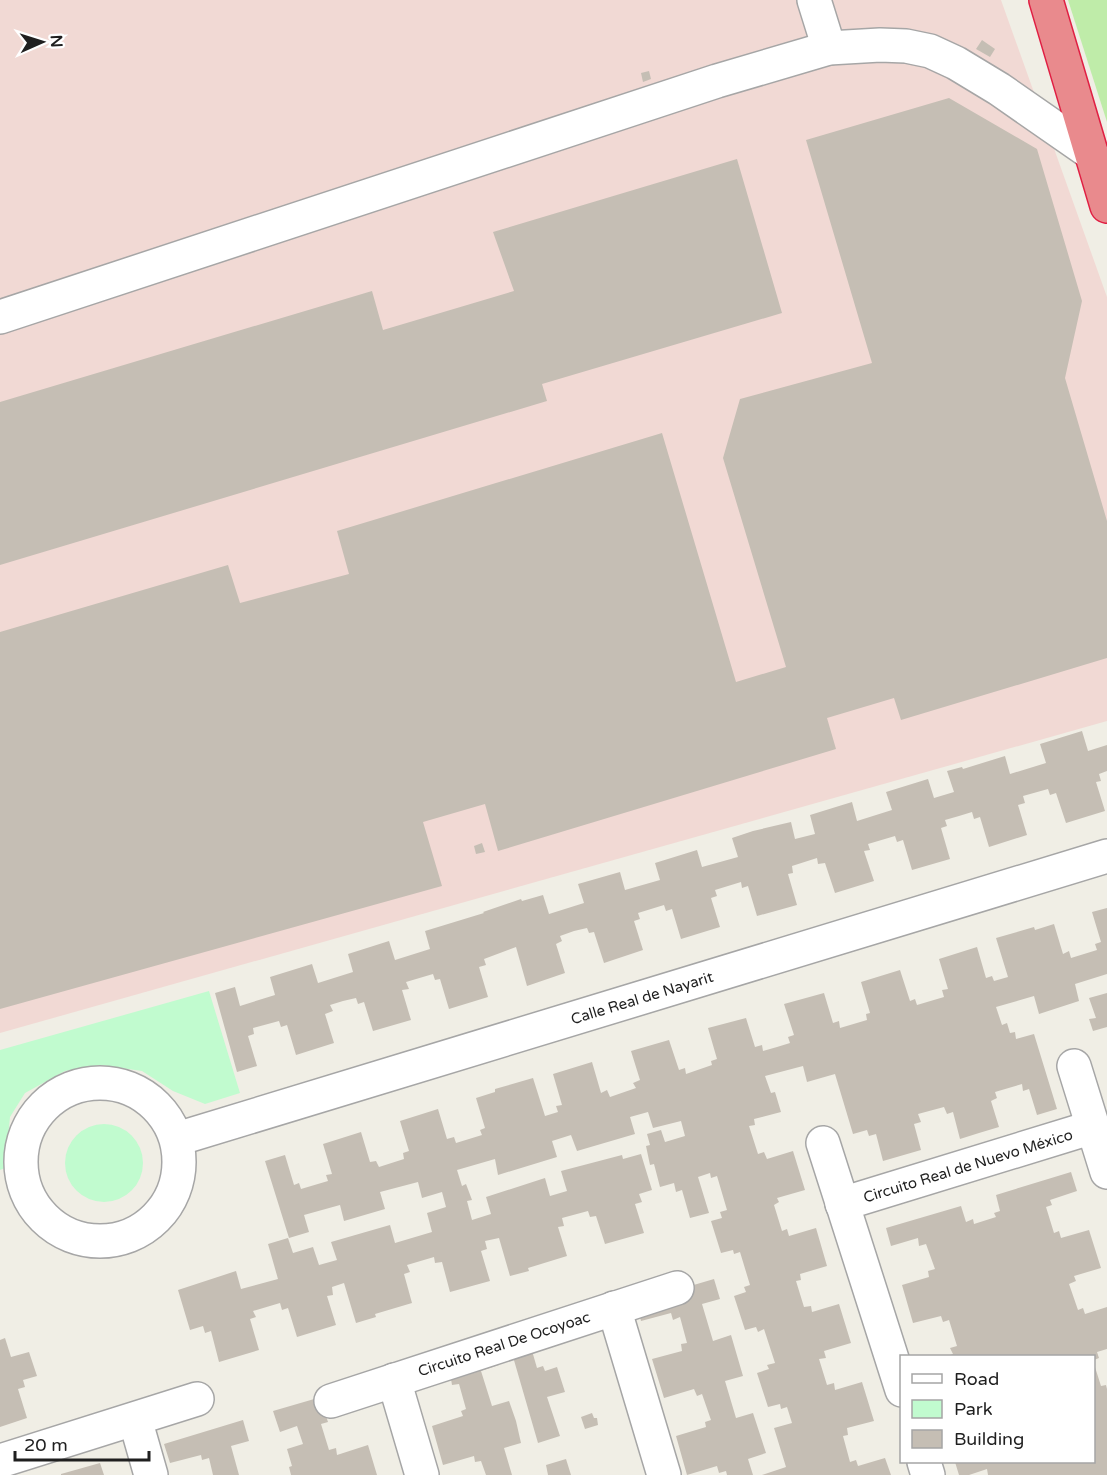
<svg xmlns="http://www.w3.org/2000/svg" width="1107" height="1475" viewBox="0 0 1107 1475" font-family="'Varela Round',sans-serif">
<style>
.commercial{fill:#f1d9d4}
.grass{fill:#bfeca9}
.park{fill:#c1fbcf}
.building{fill:#c5beb4}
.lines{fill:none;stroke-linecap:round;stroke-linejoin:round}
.minor-casing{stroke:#a6a6a6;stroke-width:36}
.highway-casing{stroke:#e01f43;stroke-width:36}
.minor{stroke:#fff;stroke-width:33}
.highway{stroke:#e98a8d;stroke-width:33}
.labels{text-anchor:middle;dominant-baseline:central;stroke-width:5;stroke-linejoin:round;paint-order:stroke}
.street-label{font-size:15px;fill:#1f1f1f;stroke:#fff}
</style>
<rect width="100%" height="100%" fill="#f0eee5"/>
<path class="commercial" d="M0,0H1001L1107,297V721L0,1033Z"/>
<path class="grass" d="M1068,0H1107V122Z"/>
<g class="park">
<path d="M209,991L240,1093L205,1104L173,1091L142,1071L101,1065L65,1071L25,1093L10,1117L5,1168L0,1170V1050Z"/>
<circle cx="104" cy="1163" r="39"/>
</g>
<g class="building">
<path d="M982,40L995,49L990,57L976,49Z"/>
<path d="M649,71L651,79L643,82L641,73Z"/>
<path d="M949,98L1037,149L1082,301L1065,378L1107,521V658L901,720L894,698L827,718L836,749L498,851L485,804L423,822L442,886L0,1009V632L228,565L240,603L349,574L337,531L662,433L736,682L786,667L723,458L740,399L872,363L806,140Z"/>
<path d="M737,159L782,313L542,384L547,401L0,565V402L372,291L383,330L514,291L493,232Z"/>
<path d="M1082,731L1088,751L1107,745V771L1099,774L1101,781L1096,782L1105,811L1066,823L1056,793L1050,795L1048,789L1023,796L1025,803L1018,805L1027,835L989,847L980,817L974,819L972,812L959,816L945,820L947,826L941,828L950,859L912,870L903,840L897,842L895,836L868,844L870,850L864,851L874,881L835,893L825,863L818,864L817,858L792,866L793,873L788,874L797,905L757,916L748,886L742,888L741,882L715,890L717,896L711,898L720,927L681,939L672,909L666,911L664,905L638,913L640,919L634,921L643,950L604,963L594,932L589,933L587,928L574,931L560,936L562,941L556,944L565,973L527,986L516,947L484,959L486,965L479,967L488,997L449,1009L440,979L435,980L433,974L406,982L409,989L402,990L411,1020L373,1031L364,1002L358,1004L356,998L343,1001L330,1005L333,1011L325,1014L334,1043L296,1055L287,1025L281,1027L279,1021L253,1028L254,1034L248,1036L257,1066L237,1072L215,993L235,987L240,1006L275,995L270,977L312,964L318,983L353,972L348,954L389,941L395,960L430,949L425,931L484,913L483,912L521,899L522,901L543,895L549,914L584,903L578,884L620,872L625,890L660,880L655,863L697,850L702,867L738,857L732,838L753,831L791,822L795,839L815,834L810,815L852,802L857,821L892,810L886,792L928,779L934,798L954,792L947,771L962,767L963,769L1005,756L1010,774L1046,763L1040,744Z"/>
<path d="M482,843L485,852L476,854L474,846Z"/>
<path d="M1107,908V974L1075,984L1079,1001L1039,1014L1034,996L996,1007L1002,1025L1007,1023L1010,1033L1015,1032L1016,1039L1034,1034L1057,1109L1037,1115L1029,1089L1023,1091L1022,1084L995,1092L997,1098L991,1101L999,1127L979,1133L960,1139L953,1112L947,1114L944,1107L918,1114L921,1122L914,1124L921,1150L883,1161L876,1134L869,1136L867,1130L853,1134L835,1074L807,1082L803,1066L765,1076L771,1093L775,1092L781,1112L754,1119L755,1125L749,1126L758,1154L764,1152L767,1159L793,1151L805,1190L777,1198L779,1202L774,1205L782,1231L787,1229L789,1236L816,1228L827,1266L800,1274L801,1280L796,1281L804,1307L811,1306L812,1312L839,1304L851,1343L824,1351L826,1358L819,1359L827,1385L834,1383L835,1390L862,1382L874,1421L847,1428L848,1435L843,1436L850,1462L856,1460L858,1466L885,1458L891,1475H762L786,1467L774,1428L792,1423L787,1407L781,1409L780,1404L768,1407L757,1373L769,1369L767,1365L775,1363L764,1329L758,1332L756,1327L745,1330L734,1296L746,1292L744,1287L750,1285L740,1252L734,1254L733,1250L721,1253L711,1221L722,1218L720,1212L727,1210L717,1176L711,1178L710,1173L698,1177L709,1213L690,1218L682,1190L676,1192L674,1183L660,1187L654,1164L650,1165L646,1146L650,1145L647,1134L661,1130L665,1142L685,1136L681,1121L653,1128L648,1112L630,1117L635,1134L577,1151L571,1135L552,1141L557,1157L498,1175L495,1159L457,1170L462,1186L466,1184L472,1200L467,1201L472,1220L491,1214L486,1197L545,1178L550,1196L567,1191L561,1171L622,1155L623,1159L641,1154L652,1190L639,1194L642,1202L635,1204L644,1233L605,1244L596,1216L590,1217L588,1211L562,1218L564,1226L558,1227L567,1256L528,1268L529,1271L510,1276L499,1238L485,1241L487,1249L481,1251L490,1281L450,1292L442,1262L435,1263L434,1257L407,1265L410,1272L404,1274L412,1303L375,1314L376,1317L356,1323L344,1283L332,1287L333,1295L327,1296L336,1325L297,1337L288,1308L282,1310L280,1303L253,1311L256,1317L250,1319L259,1350L219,1362L211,1331L205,1333L203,1326L190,1330L178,1290L236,1271L241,1289L278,1279L268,1244L288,1238L293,1253L313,1247L319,1265L337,1260L331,1242L390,1225L395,1243L432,1232L427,1213L446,1207L442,1192L422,1198L418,1182L380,1192L385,1209L344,1221L340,1205L304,1215L309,1232L289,1238L265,1161L285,1155L294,1185L299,1183L301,1189L328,1181L326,1175L332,1174L323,1144L361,1132L370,1162L376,1161L379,1167L404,1159L403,1153L409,1151L400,1121L438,1109L447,1139L454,1137L456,1143L482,1135L480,1130L485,1128L476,1098L495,1092V1089L533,1078L545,1116L558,1112L556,1106L562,1105L553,1074L592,1062L601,1093L607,1090L610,1097L636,1088L633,1083L640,1080L631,1051L669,1040L679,1070L685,1068L686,1074L712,1065L711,1061L717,1059L708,1028L746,1018L755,1047L762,1045L763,1051L777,1047L790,1043L788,1037L794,1035L784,1004L824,993L833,1023L839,1021L840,1028L867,1020L866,1014L870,1013L861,982L900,970L910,1001L915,999L917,1005L944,997L942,990L948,989L939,959L977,947L986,978L992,976L994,981L1008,977L996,938L1034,927L1035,930L1054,924L1063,954L1069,951L1071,958L1097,950L1095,944L1101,942L1092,912Z"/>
<path d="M1107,993V1027L1093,1031L1089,1019L1096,1018L1089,998Z"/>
<path d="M1071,1172L1077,1191L1050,1200L1052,1205L1046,1207L1054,1233L1059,1231L1061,1238L1089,1230L1101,1268L1074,1276L1076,1281L1069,1284L1078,1310L1083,1308L1085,1314L1107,1307V1349L1097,1352L1099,1358L1094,1360V1356H947L953,1354L950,1348L957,1346L949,1320L943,1322L941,1316L913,1323L902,1285L929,1277L928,1271L935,1269L926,1244L919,1246L918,1238L891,1246L886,1228L961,1206L966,1222L973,1219L974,1224L996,1217L994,1213L1000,1211L996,1195Z"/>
<path d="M714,1279L720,1299L702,1304L713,1341L731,1335L743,1376L725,1381L736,1418L753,1413L766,1453L748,1459L753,1475H727L726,1471L719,1473L717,1466L687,1475L676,1436L706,1427L705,1422L711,1420L702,1394L697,1396L694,1389L664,1398L652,1359L682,1351L681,1344L687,1343L680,1317L673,1320L671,1313L641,1321L636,1302Z"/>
<path d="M528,1337L537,1368L543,1366L545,1371L557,1367L565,1392L547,1397L560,1436L538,1443L509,1343Z"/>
<path d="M5,1338L11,1357L29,1352L37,1376L23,1380L25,1387L18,1389L27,1418L0,1427V1340Z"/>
<path d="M493,1345L499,1365L481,1371L492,1406L509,1401L516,1421L521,1443L504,1448L512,1475H486L481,1461L475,1462L474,1456L443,1465L432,1426L463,1416L461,1411L466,1409L459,1384L452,1385L451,1379Z"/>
<path d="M1094,1364L1101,1386L1106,1385L1107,1389V1475H988L987,1469L969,1475H959L955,1462H1094Z"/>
<path d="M352,1388L326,1416L328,1422L321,1424L329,1450L336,1448L337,1455L368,1445L377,1475H291L289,1467L292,1466L287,1449L303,1444L297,1426L280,1432L273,1411Z"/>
<path d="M592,1413L594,1418H597L598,1425L585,1429L581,1417Z"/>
<path d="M243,1420L249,1441L231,1446L239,1475H213L209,1458L202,1460L201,1455L170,1463L164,1444Z"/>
<path d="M566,1459L571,1475H548L546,1465Z"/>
<path d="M100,1463L104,1475H61V1474Z"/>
</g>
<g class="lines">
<defs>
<g id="minor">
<path d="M814,0L829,48"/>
<path d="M0,317L717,81L829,48L880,45L906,46L930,51L956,63L999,89L1091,153"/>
<path d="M1074,1066L1107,1172"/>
<circle cx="100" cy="1162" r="79"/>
<path d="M177,1139L1107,856"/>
<path d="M823,1143L902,1390"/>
<path d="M842,1204L1093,1127"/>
<path d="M614,1308L664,1475"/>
<path d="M394,1380L422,1475"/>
<path d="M331,1401L677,1288"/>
<path d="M135,1419L151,1475"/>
<path d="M0,1461L197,1399"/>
<path d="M924,1462L928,1475"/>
</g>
<path id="highway" d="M1046,0L1107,206"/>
</defs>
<use href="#minor" class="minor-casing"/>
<use href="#highway" class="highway-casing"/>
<use href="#minor" class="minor"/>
<use href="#highway" class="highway"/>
</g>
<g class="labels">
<g class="street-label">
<text transform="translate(642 998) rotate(-17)">Calle Real de Nayarit</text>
<text transform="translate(968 1166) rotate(-17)">Circuito Real de Nuevo México</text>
<text transform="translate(504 1344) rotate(-18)">Circuito Real De Ocoyoac</text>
</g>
</g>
<rect x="900" y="1355" width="195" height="108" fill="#ffffff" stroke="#a5a5a5" stroke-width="1.5"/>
<rect x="912" y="1374" width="30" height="9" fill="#ffffff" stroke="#a5a5a5" stroke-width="1.5"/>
<text x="954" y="1385" font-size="18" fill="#1f1f1f">Road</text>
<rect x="912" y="1400" width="30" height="18" fill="#c1fbcf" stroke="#a5a5a5" stroke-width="1.5"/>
<text x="954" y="1415" font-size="18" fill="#1f1f1f">Park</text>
<rect x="912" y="1430" width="30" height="18" fill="#c5beb4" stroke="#a5a5a5" stroke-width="1.5"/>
<text x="954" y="1445" font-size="18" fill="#1f1f1f">Building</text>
<g transform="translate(42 42) rotate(87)" stroke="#ffffff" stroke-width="4.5" paint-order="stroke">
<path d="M0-4.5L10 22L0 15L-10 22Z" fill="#1f1f1f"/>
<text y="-9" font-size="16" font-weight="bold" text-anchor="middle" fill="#1f1f1f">N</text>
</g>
<path d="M15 1451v9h134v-9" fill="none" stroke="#1f1f1f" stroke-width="3"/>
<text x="24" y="1451" font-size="18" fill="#1f1f1f" stroke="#ffffff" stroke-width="4.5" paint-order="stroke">20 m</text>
</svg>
